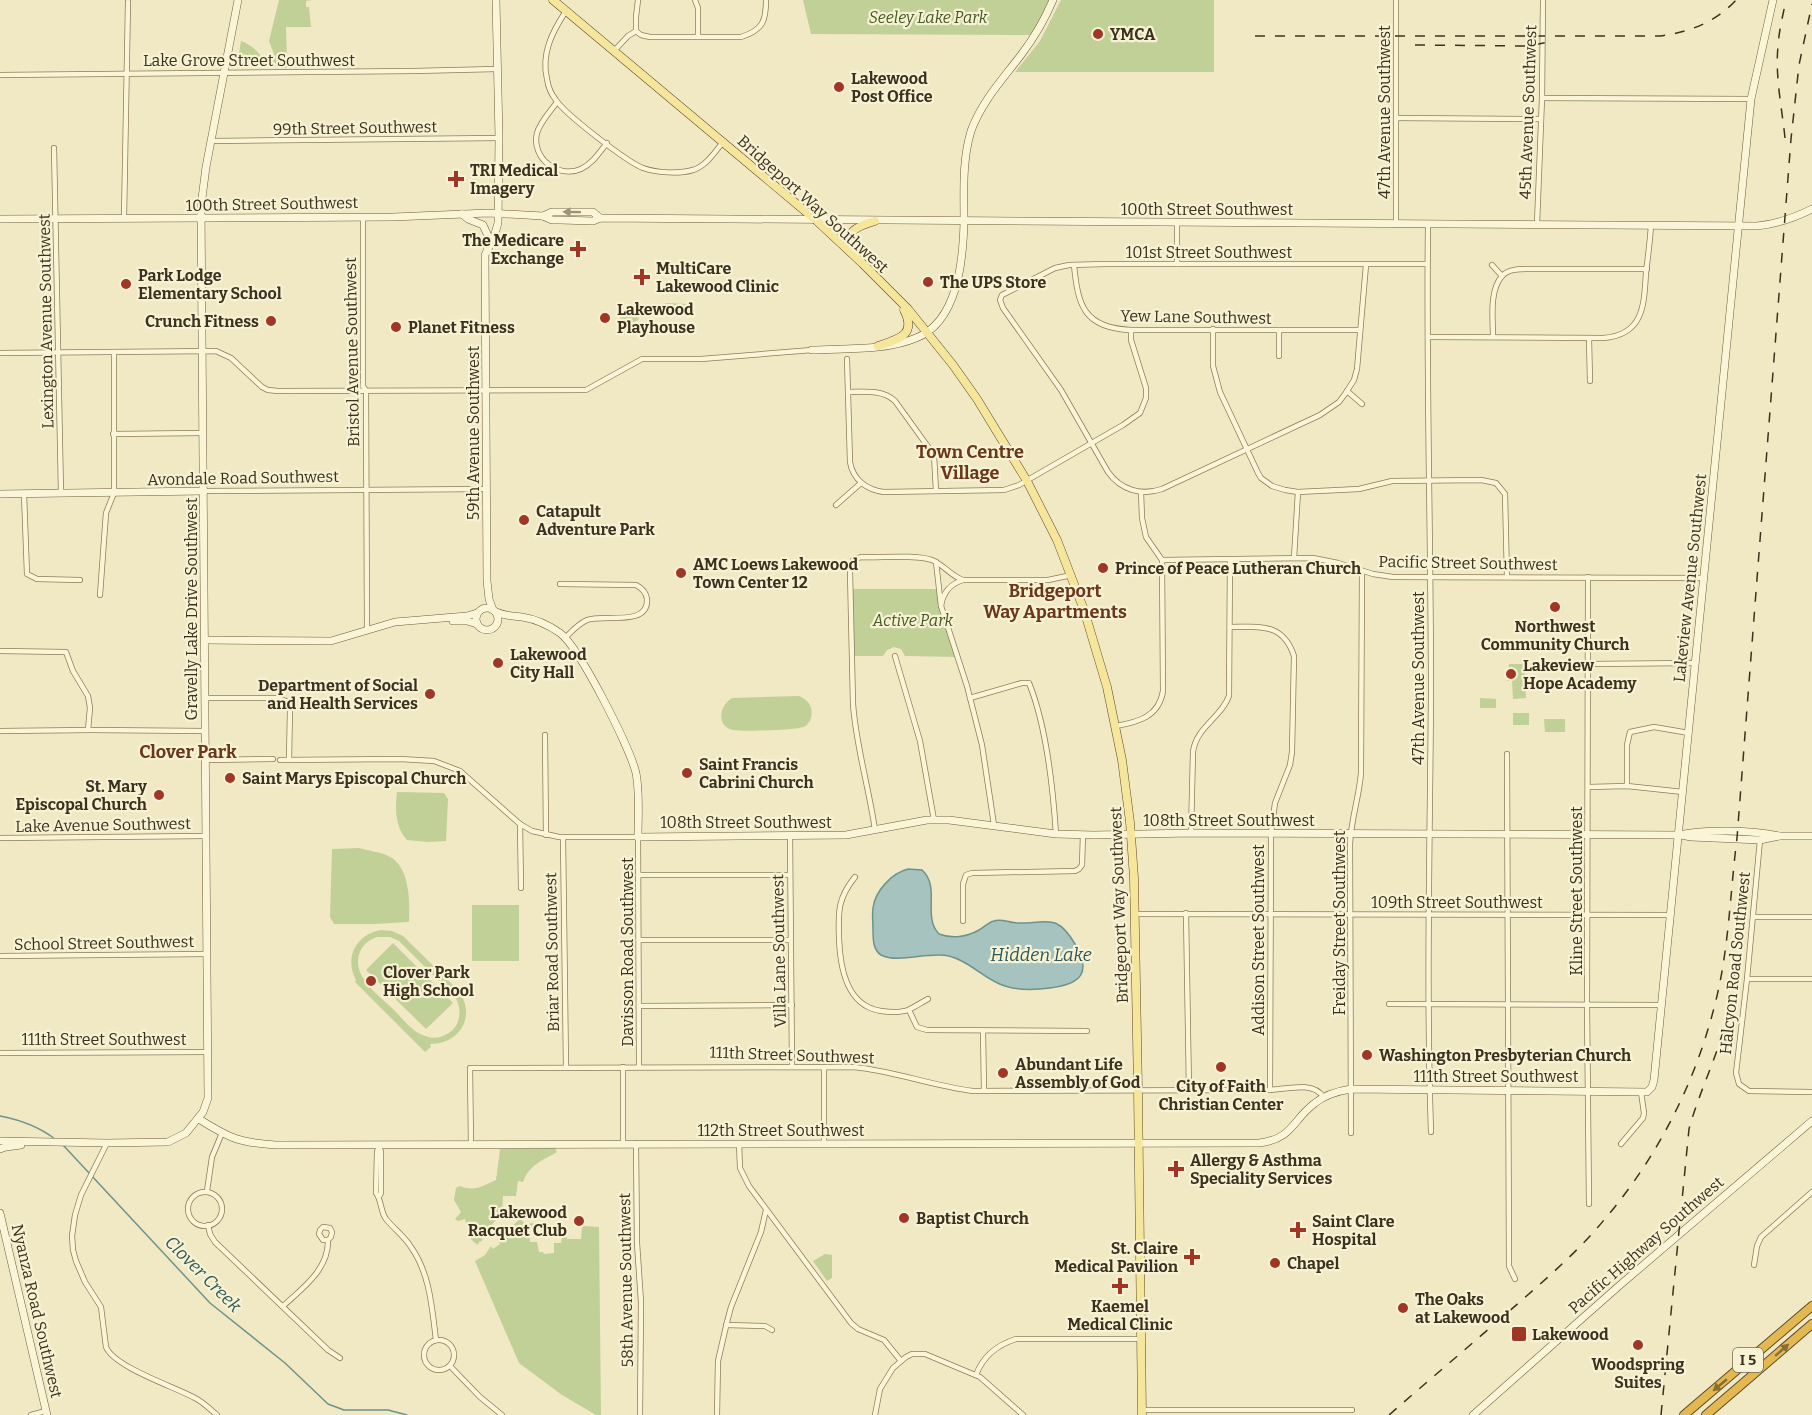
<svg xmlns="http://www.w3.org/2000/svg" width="1812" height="1415" viewBox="0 0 1812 1415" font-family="Bitter,serif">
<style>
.green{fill:#c1d097;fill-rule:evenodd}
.water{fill:#a6c3bf;stroke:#6c938e;stroke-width:1.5}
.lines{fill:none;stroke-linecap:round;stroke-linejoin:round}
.stream{stroke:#6c938e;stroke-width:1.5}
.street-casing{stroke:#8c7c59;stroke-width:6}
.secondary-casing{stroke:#6e5c3c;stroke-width:8}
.primary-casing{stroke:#5a492e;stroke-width:9}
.highway-casing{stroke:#5a492e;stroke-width:10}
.street{stroke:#fbf5d8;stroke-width:4.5}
.secondary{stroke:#fbf5d8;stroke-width:7}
.primary{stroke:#f5e69b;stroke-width:8}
.highway{stroke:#e4b851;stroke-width:8}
.rail{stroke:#3c311e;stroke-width:1.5;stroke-dasharray:10 10;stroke-linecap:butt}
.oneway{fill:#9c937b}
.oneway2{fill:#886e35}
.poi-dot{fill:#9f3626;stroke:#f7f2d4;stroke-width:2}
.labels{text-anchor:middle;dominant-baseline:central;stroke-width:4.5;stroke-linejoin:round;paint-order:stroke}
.shield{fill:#f7f2d4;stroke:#746b55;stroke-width:1.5}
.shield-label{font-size:15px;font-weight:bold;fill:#3c311e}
.park-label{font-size:16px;font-style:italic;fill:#445924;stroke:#f7f2d4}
.poi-label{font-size:16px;font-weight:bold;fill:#3c311e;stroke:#f7f2d4;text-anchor:start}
.street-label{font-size:16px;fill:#3c311e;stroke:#f7f2d4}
.neighbourhood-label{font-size:18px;font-weight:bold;fill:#6b371b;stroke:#f7f2d4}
.water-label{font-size:18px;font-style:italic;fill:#2d595c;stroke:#f7f2d4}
</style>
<rect width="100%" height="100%" fill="#f1e9c4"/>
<g class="green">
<path d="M279,0H312L306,1V7H309L311,27H286L287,64L286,68L273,66L274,54L269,41Z"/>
<path d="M803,0H1053L1035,35L811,34Z"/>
<path d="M1061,0H1214V72H1015L1040,41Z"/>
<path d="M241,41C251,44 262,54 264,64L247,63V57L239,53Z"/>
<path d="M668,303L686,304L688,307L682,312L673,309L667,310L664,308L656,307L648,314L642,309L636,308L639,317L638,320L628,325L626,333L624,335L619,334L620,315C631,305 654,306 668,303Z"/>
<path d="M850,589H937L958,657L905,656L901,649L894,647L887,650L883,656H851Z"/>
<path d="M1509,664H1525L1526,698L1513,699L1512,681H1507Z"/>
<path d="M799,696C811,701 814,710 810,721C807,724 807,726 803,727C796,730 741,732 733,730C716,726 719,706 732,698Z"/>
<path d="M1480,698L1496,699V708H1480Z"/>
<rect x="1513" y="713" width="16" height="12"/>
<path d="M1544,719H1565V732H1545Z"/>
<path d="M397,792L444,793L448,799L446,841L428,842L407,840C395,827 395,809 397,792Z"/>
<path d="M359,848C369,851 383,852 392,858C410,870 410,903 409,922L374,924H334L330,917L332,849Z"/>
<rect x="472" y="905" width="47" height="56"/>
<path d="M381,930L392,931L403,936L457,989C477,1013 462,1044 430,1044L431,1047L425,1052L355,982L356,980C344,958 356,934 381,930ZM377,937H390L399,941L455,997C460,1005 461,1015 457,1024C451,1035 437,1041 425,1036C412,1032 402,1018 393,1009C379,995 350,976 360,952C363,944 369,940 377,937Z"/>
<path d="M393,943L453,1003L426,1029L366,970Z"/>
<path d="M555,1148L557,1152C543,1160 529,1165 523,1182L518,1181L516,1196H503L502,1213L484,1234L482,1241L479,1242L478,1245C466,1237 469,1232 465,1219L458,1221L455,1219L461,1212L454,1200L456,1188L460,1186C474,1192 483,1186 496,1180L500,1149Z"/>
<path d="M520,1219L526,1224L534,1223L537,1226V1228H529L530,1242H537L539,1252H543L544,1254L554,1253V1243H561L562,1237H567V1239H581L582,1226L599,1227L601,1415H596L562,1395L519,1363L475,1261L485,1255L491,1246L493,1249L500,1244L497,1239Z"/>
<path d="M825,1254L832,1255V1278L827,1281L813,1261Z"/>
</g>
<path class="water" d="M908,869L922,870C941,887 922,917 939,934C952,939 967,937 979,930C984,927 989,922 994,921C1001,918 1010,923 1017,923C1047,924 1056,912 1075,944C1092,973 1081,984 1050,988C1035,990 1020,991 1005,986C985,980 970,961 949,956C929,951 899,964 881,955C873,950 873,939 873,930C873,923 872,915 873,908C875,891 892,873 908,869Z"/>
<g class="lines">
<g class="stream">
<path d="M0,1116C21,1120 38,1126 55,1139"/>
<path d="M63,1145L210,1303L285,1363L328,1404L344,1410H388L407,1415"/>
</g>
<defs>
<g id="street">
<path d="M695,0L698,8V37"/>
<path d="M566,11C552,32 541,54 547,79C548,86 551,94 556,100C565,114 627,162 643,168C657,173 679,174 693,170C706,166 715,152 723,142"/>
<path d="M636,31L641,35L650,37H741C763,30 766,21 766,0"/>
<path d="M636,31V17L638,0"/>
<path d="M614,51L628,36L636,31"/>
<path d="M0,75L414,71L497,69"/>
<path d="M1542,98L1751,99"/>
<path d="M557,102C550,112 540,122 537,133C531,158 558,179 581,169C592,164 599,153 607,143"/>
<path d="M1396,118L1541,119"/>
<path d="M211,141L499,138"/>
<path d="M54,148L61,493"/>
<path d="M363,217V386L366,391L367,630"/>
<path d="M124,218L128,2"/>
<path d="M1396,224V0"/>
<path d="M1428,224C1426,381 1431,537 1431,694C1430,840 1426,986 1431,1132"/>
<path d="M1537,224L1542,98L1543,0"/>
<path d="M1177,264V223"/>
<path d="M1074,265C1078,306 1084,328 1131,330H1360"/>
<path d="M1366,265L1357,369L1354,380L1345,394L1339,402L1320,415L1162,489C1141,496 1121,490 1108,472L1061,390L1003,308L1000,300L1002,295L1006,293L1055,268L1069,265L1106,264H1427"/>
<path d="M1492,265L1502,276"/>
<path d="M1213,329V366L1220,392L1258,473L1261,478L1272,486L1285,490L1298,492L1359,489L1392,481L1481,480L1496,483L1505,494L1507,577"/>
<path d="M1428,337L1603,338C1644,335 1644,305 1646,272C1648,257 1650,241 1651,225"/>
<path d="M1493,337C1493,319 1489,291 1502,276C1508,269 1520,269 1529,269H1647"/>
<path d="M1589,339L1590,381"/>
<path d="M0,353L216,351L231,358L262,387L268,390L278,391L586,390L642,359H701L812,350"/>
<path d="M1279,356V330"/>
<path d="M847,359L850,462C853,480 867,490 884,492L1004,490L1019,485L1123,425L1140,413L1146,398V388L1131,340V330"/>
<path d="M1347,391L1362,404"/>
<path d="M848,392C864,392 882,389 895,401L934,455L936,491"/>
<path d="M113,434L203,433"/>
<path d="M204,491L486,489"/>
<path d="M24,494L27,574L37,579L80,580"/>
<path d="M836,505L861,483"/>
<path d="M1294,558L1298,492"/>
<path d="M1162,560L1313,558L1338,563L1373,574L1393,577L1704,578"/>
<path d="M936,562L941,606L967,686L982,745L994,825"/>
<path d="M1588,577L1587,1005L1589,1204"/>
<path d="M560,584L636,585C642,588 646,592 647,599C649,627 604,614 587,620C578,624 572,631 565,638"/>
<path d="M100,595L106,513L114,493V352"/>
<path d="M941,606C943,592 950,584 963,580"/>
<path d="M1230,627C1259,627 1283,622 1294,656L1292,752L1290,765L1275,803L1271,833L1270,1090"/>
<path d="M0,651L66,652L73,671L88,696L90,708L88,730"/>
<path d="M895,656L920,741L934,820"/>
<path d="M1588,664L1696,663"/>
<path d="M205,698H278L286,701L290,710L289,759"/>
<path d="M970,698L1022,683H1029C1046,725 1053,788 1056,834"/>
<path d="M1116,726C1138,722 1159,717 1163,691L1162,560L1146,537L1142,518L1141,492"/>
<path d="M0,731L91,730L205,731"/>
<path d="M545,735L546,835"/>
<path d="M1507,754L1509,1266L1515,1279"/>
<path d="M206,760L273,759"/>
<path d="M280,760L400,759L434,761L460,771L520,824L532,831L559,837H638L639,1066"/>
<path d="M1627,786V745L1630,732L1654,727L1689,733"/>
<path d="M1588,787L1627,786L1683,792"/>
<path d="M520,824L521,888"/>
<path d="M875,830C869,788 856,746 853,704L850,572L853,560L861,557C879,558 915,554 932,560C944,565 951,576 963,580H1048L1072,575"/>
<path d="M1191,833L1193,752C1196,727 1221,718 1229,696L1230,559"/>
<path d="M790,835L792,1067"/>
<path d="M563,837L566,1067"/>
<path d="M0,838L206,836"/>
<path d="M1760,840L1747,979L1736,1073L1739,1084L1749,1091L1812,1092"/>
<path d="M639,875H790"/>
<path d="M855,877C838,898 838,911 839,938C840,967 846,1006 881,1011C889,1012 900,1013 908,1010C915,1007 922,1002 928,999"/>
<path d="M1186,913L1189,1090"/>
<path d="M1134,914L1671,915"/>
<path d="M1753,917H1812"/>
<path d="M963,921V884L966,875L972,873L1075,871L1079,869L1082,865L1083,834"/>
<path d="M639,940H791"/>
<path d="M0,956L207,954"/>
<path d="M1747,979H1812"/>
<path d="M1389,1004L1661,1005"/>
<path d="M639,1006L792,1005"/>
<path d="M909,1010L917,1027L927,1030L1087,1031"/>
<path d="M983,1031L984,1091"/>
<path d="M0,1053L208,1052"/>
<path d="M623,1067V1143"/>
<path d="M824,1067V1143"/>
<path d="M1351,1133L1350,844C1351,819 1359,798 1361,773L1362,571"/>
<path d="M107,1143L81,1195L75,1215L72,1236L73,1250L76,1261L85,1282L101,1307L106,1347C114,1367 175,1387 195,1398C203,1402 210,1409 217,1415"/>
<path d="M636,1143L637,1243L641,1302L640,1415"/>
<path d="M739,1143L740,1168L749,1186L851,1323L858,1329L884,1340L901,1361"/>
<path d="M1621,1144L1643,1118L1644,1113L1641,1092"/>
<path d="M379,1145L377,1152L376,1193C382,1201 380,1211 386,1219C394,1229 404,1236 411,1247C430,1274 432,1308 436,1340"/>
<path d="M379,1145L381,1152V1193L379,1197"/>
<path d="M471,1145L470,1068L854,1067C894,1071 933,1086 973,1091L1270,1090C1286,1089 1314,1081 1323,1097"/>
<path d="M207,1191L212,1157L222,1133"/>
<circle cx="205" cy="1209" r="17"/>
<path d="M208,1225L210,1234L215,1242L328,1350L340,1358"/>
<path d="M1754,1265L1757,1246L1761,1237L1812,1192"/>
<path d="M283,1306C303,1288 329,1269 328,1240L331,1237L332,1232L330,1228L323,1227L320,1230L319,1234L323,1240H328"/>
<path d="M726,1325L765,1326L772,1330"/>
<circle cx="439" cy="1355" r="15"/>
<path d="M450,1366L480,1397L502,1415"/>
<path d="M976,1375C983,1356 997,1345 1016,1339H1141"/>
<path d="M1142,1410H1352"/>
<path d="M31,1415L46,1411"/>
<path d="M717,1415L718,1361L727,1322L731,1307L761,1232L766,1210"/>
<path d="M875,1415L880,1389L893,1368L906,1357L912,1354H925L980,1377L1023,1415"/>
</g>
<g id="secondary">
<path d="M462,214L468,219L483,225L488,236L487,249"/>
<path d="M543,216L552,212H593L600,218"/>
<path d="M0,219L393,217L488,213L543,216L552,220H560L593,221L600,218L1757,226C1777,224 1794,218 1812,209"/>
<path d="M812,350C846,348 885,351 916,338C958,322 963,260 964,222C964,191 962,161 971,131C982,101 1002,80 1021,55C1034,38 1045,19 1053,0"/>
<path d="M0,494L204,491"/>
<circle cx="487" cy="619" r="11"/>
<path d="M493,610L489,599L487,581L485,255L494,237L498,223L499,138L496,0"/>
<path d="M496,612C505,616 513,616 522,617C535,619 550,626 560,633C580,648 630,748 636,773C640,793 638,816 638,837L846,835L927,820H949L1056,834L1094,835L1191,833L1679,835C1707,829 1751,830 1779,836"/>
<path d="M453,621H467L477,624"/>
<path d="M205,640L331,641L395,622L467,616L477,613"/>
<path d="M1681,835L1691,837L1760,840L1779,836H1812"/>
<path d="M199,1119C229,1138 240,1143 276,1145L1259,1143C1293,1139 1292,1120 1315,1103C1326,1094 1338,1091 1351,1089L1647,1092L1652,1087L1654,1080L1751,99L1773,0"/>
<path d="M0,1141L107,1143L168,1142L186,1133L203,1112L208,1098L201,206L206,167L238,0"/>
<path d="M0,1149L6,1147L21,1145"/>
<path d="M0,1213L47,1415"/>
<path d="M1473,1415L1620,1285L1812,1121"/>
</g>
<g id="primary">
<path d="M553,0L817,221L862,263L908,309L953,365L977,399L1027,481L1057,540L1084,610L1107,687L1122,760L1130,822L1134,878L1138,1090L1142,1415"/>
<path d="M855,252C842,231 858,226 875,221"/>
<path d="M878,346C899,339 917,335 904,310"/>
</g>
<g id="highway">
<path d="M1684,1415L1812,1306"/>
<path d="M1706,1415L1812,1324"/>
</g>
</defs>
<use href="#street" class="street-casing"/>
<use href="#secondary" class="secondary-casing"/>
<use href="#primary" class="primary-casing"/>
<use href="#highway" class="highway-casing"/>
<use href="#street" class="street"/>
<use href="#secondary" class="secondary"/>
<use href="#primary" class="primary"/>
<use href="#highway" class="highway"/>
<g class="rail">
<path d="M1255,36H1660C1690,32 1716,22 1736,0"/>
<path d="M1415,45L1528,46L1554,41"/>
<path d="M1785,138C1782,108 1775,77 1778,46C1779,30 1783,15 1786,0"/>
<path d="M1389,1415C1428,1381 1467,1348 1506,1314C1540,1284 1575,1255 1604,1220C1657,1158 1695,1084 1715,1004C1729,950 1730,893 1737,838L1791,139L1799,65L1812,4"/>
<path d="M1661,1415L1689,1129C1699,1092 1717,1058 1726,1020C1736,981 1738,942 1738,902"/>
</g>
</g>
<defs><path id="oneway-solid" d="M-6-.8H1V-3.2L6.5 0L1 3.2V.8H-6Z" transform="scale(1.5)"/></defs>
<use class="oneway" href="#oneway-solid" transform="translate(572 212) rotate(-179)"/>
<g class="oneway2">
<use href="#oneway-solid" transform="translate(1782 1350) rotate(-41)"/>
<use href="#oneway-solid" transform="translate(1720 1385) rotate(140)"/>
</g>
<g class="poi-dot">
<circle cx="1098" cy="34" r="6"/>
<circle cx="839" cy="87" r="6"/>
<path d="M453 170h6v6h6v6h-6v6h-6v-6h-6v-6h6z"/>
<path d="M575 240h6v6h6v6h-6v6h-6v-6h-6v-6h6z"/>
<path d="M639 268h6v6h6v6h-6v6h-6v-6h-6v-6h6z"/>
<circle cx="928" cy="282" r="6"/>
<circle cx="126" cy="284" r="6"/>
<circle cx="605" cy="318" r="6"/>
<circle cx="271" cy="321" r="6"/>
<circle cx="396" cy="327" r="6"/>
<circle cx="524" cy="520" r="6"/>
<circle cx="1103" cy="568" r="6"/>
<circle cx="681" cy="573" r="6"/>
<circle cx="1555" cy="607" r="6"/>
<circle cx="498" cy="663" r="6"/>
<circle cx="1511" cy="674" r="6"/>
<circle cx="430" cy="694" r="6"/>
<circle cx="687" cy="773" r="6"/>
<circle cx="230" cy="778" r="6"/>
<circle cx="159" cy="795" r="6"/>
<circle cx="371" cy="981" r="6"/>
<circle cx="1367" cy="1055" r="6"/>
<circle cx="1221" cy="1067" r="6"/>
<circle cx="1003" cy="1073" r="6"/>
<path d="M1173 1160h6v6h6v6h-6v6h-6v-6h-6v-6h6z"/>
<circle cx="904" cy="1218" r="6"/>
<circle cx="579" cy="1221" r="6"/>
<path d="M1295 1221h6v6h6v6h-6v6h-6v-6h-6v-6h6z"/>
<path d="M1189 1248h6v6h6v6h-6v6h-6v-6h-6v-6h6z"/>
<circle cx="1275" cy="1263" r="6"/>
<path d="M1117 1277h6v6h6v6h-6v6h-6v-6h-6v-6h6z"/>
<circle cx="1403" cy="1308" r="6"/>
<rect x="1511" y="1326" width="16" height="16" rx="3"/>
<circle cx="1638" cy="1345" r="6"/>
</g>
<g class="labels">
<rect class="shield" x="1733" y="1348" width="30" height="24" rx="4.5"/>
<g class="shield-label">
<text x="1748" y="1360">I 5</text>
</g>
<g class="park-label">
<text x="928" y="17">Seeley Lake Park</text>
<text x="913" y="620">Active Park</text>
</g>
<g class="poi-label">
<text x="1110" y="34">YMCA</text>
<text x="851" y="78">Lakewood<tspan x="851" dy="18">Post Office</tspan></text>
<text x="470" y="170">TRI Medical<tspan x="470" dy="18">Imagery</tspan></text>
<text x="564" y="240" text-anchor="end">The Medicare<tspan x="564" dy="18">Exchange</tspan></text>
<text x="656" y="268">MultiCare<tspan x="656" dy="18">Lakewood Clinic</tspan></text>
<text x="138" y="275">Park Lodge<tspan x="138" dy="18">Elementary School</tspan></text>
<text x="940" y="282">The UPS Store</text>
<text x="617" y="309">Lakewood<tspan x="617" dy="18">Playhouse</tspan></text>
<text x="259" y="321" text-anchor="end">Crunch Fitness</text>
<text x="408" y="327">Planet Fitness</text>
<text x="536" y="511">Catapult<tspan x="536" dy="18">Adventure Park</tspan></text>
<text x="693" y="564">AMC Loews Lakewood<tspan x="693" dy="18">Town Center 12</tspan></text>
<text x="1115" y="568">Prince of Peace Lutheran Church</text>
<text x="1555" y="626" text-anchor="middle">Northwest<tspan x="1555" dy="18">Community Church</tspan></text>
<text x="510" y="654">Lakewood<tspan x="510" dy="18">City Hall</tspan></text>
<text x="1523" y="665">Lakeview<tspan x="1523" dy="18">Hope Academy</tspan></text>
<text x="418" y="685" text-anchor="end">Department of Social<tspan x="418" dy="18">and Health Services</tspan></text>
<text x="699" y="764">Saint Francis<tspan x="699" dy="18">Cabrini Church</tspan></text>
<text x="242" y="778">Saint Marys Episcopal Church</text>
<text x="147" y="786" text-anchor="end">St. Mary<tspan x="147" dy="18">Episcopal Church</tspan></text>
<text x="383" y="972">Clover Park<tspan x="383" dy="18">High School</tspan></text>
<text x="1379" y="1055">Washington Presbyterian Church</text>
<text x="1015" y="1064">Abundant Life<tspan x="1015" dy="18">Assembly of God</tspan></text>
<text x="1221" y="1086" text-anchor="middle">City of Faith<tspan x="1221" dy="18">Christian Center</tspan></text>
<text x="1190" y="1160">Allergy &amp; Asthma<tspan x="1190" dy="18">Speciality Services</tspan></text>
<text x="567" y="1212" text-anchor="end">Lakewood<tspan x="567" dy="18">Racquet Club</tspan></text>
<text x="916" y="1218">Baptist Church</text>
<text x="1312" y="1221">Saint Clare<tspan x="1312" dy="18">Hospital</tspan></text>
<text x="1178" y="1248" text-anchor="end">St. Claire<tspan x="1178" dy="18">Medical Pavilion</tspan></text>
<text x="1287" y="1263">Chapel</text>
<text x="1415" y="1299">The Oaks<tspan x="1415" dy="18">at Lakewood</tspan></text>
<text x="1120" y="1306" text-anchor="middle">Kaemel<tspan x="1120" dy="18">Medical Clinic</tspan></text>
<text x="1532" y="1334">Lakewood</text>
<text x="1638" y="1364" text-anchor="middle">Woodspring<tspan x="1638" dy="18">Suites</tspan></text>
</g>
<g class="street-label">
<text x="249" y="60">Lake Grove Street Southwest</text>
<text transform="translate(1384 112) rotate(-90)">47th Avenue Southwest</text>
<text transform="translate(1528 112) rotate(-88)">45th Avenue Southwest</text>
<text transform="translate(355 128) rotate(-1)">99th Street Southwest</text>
<text transform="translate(272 204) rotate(-1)">100th Street Southwest</text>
<text transform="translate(813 204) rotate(42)">Bridgeport Way Southwest</text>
<text x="1207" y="209">100th Street Southwest</text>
<text x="1209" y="252">101st Street Southwest</text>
<text transform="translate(1196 317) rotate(1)">Yew Lane Southwest</text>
<text transform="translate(46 321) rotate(-91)">Lexington Avenue Southwest</text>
<text transform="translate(352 352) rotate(-91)">Bristol Avenue Southwest</text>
<text transform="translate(473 433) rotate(-90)">59th Avenue Southwest</text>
<text transform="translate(243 478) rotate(-1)">Avondale Road Southwest</text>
<text transform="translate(1468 563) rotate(1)">Pacific Street Southwest</text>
<text transform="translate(1690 578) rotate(-84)">Lakeview Avenue Southwest</text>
<text transform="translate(191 609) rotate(-90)">Gravelly Lake Drive Southwest</text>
<text transform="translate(1418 678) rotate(-90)">47th Avenue Southwest</text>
<text x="1229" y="820">108th Street Southwest</text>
<text x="746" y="822">108th Street Southwest</text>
<text transform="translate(103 825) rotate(-1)">Lake Avenue Southwest</text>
<text transform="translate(1576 891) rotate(-90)">Kline Street Southwest</text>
<text x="1457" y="902">109th Street Southwest</text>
<text transform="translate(1119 905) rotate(-92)">Bridgeport Way Southwest</text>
<text transform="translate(1339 923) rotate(-90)">Freiday Street Southwest</text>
<text transform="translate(1258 940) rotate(-90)">Addison Street Southwest</text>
<text transform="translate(104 943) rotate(-1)">School Street Southwest</text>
<text transform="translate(779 951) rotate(-91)">Villa Lane Southwest</text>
<text transform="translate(552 952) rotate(-91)">Briar Road Southwest</text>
<text transform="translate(627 952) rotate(-90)">Davisson Road Southwest</text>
<text transform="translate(1735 963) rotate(-84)">Halcyon Road Southwest</text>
<text x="104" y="1039">111th Street Southwest</text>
<text transform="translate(792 1055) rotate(2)">111th Street Southwest</text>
<text x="1496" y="1076">111th Street Southwest</text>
<text x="781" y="1130">112th Street Southwest</text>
<text transform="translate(1646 1245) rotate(-41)">Pacific Highway Southwest</text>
<text transform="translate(626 1280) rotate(-91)">58th Avenue Southwest</text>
<text transform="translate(37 1311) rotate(77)">Nyanza Road Southwest</text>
</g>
<g class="neighbourhood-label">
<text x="970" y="452">Town Centre<tspan x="970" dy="21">Village</tspan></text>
<text x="1055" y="591">Bridgeport<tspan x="1055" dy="21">Way Apartments</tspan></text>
<text x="188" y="752">Clover Park</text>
</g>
<g class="water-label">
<text x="1041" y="955">Hidden Lake</text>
<text transform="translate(203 1274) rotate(45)">Clover Creek</text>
</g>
</g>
</svg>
